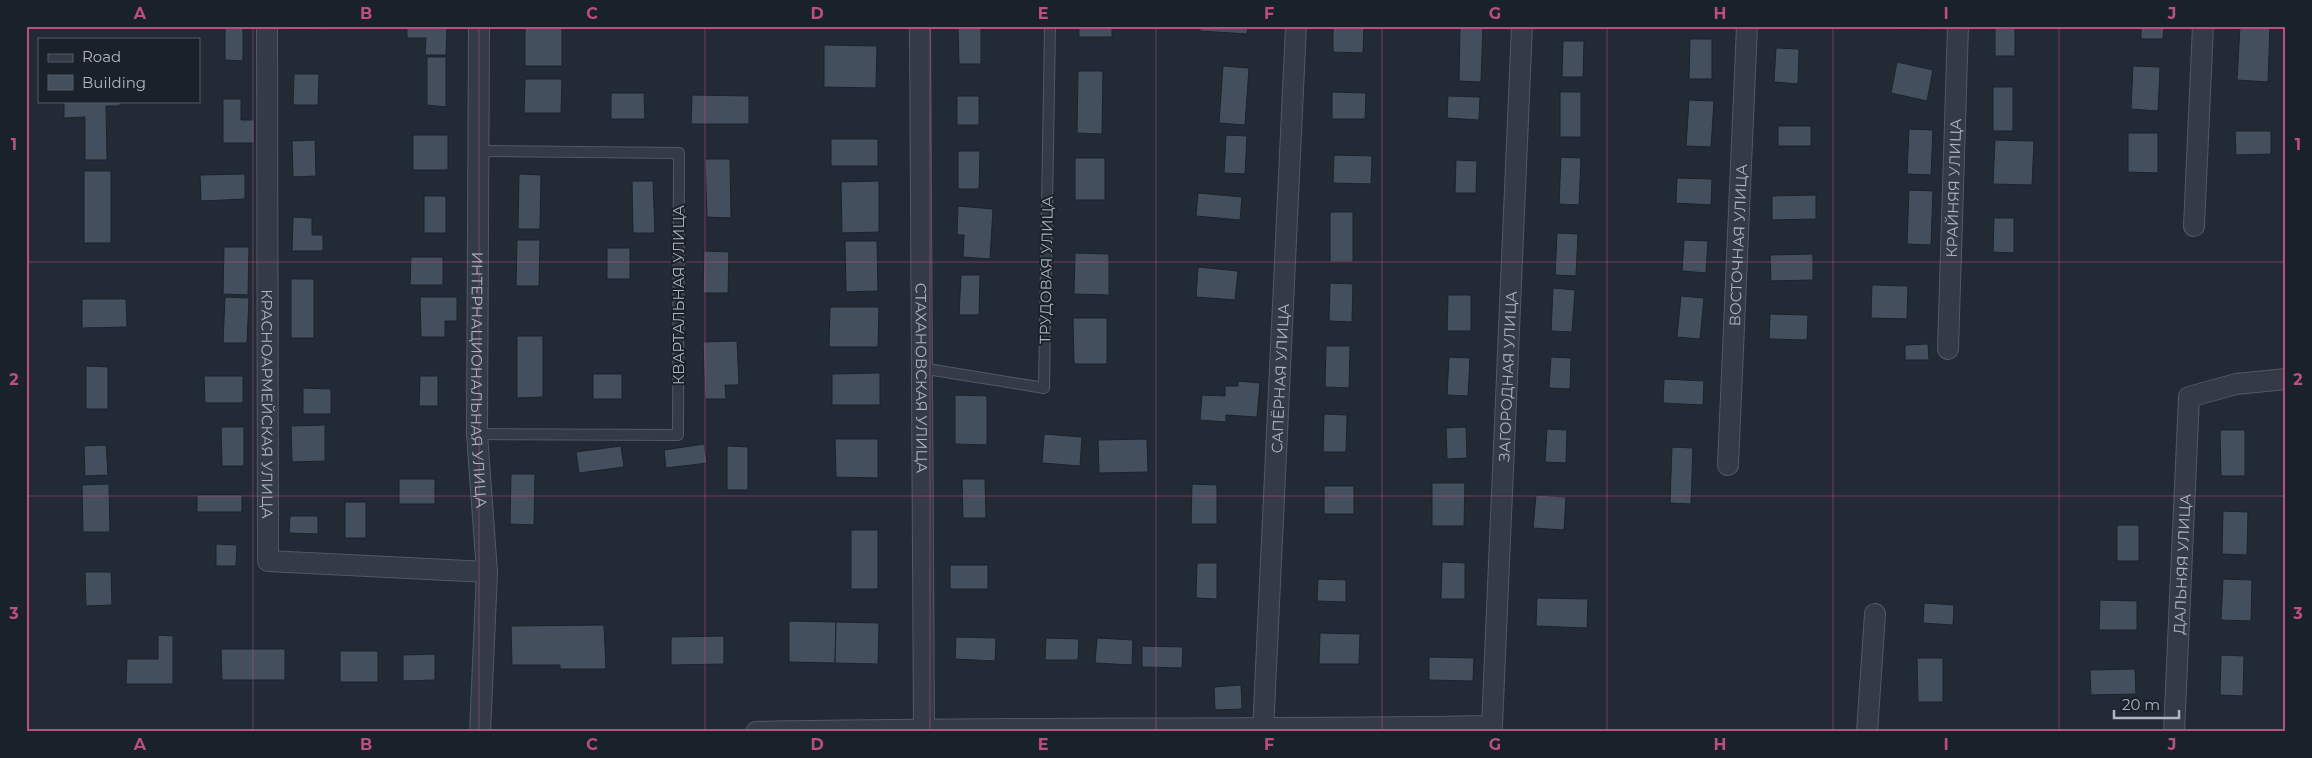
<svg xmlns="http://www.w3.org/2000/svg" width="2312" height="758" viewBox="0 0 2312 758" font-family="Montserrat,sans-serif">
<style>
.building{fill:#444f5d;stroke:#1b232c}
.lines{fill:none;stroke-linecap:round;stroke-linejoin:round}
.service-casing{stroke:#515964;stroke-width:12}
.minor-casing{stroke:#515964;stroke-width:22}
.service{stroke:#343b46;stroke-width:10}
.minor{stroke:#343b46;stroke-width:20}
.grid{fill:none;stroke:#bb4f7f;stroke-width:1;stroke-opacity:0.55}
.labels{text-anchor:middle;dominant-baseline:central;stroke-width:4;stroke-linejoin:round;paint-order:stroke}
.street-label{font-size:15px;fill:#aeb6c3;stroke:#19212a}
.neatline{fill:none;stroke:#bb4f7f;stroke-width:2}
.grid-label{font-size:16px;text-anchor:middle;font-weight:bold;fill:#bb4f7f}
</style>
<rect width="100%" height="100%" fill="#212a35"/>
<g class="building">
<path d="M225,26H243V61L225,60Z"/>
<path d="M289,26H326V30L289,29Z"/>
<path d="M407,26H447L446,55H425L426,38H407Z"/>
<rect x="525" y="26" width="37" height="40"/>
<path d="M958,26H981V64H959Z"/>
<rect x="1079" y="26" width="33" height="11"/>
<path d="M1200,26H1248L1247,34L1200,31Z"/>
<path d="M1333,26H1364L1363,53L1333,52Z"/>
<path d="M1460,26H1483L1481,82L1459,81Z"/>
<path d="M1902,26H1931V30L1901,29Z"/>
<rect x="1995" y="26" width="20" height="30"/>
<path d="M2141,26H2164L2163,39H2141Z"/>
<path d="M2240,26H2270L2268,82L2237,80Z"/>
<path d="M1690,39H1712V79H1689Z"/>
<path d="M1563,41H1584L1583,77H1562Z"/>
<path d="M824,45L877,46L876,88L824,87Z"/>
<path d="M1776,48L1799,49L1798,84L1774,82Z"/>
<path d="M427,57H446V107L427,105Z"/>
<path d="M1897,62L1933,70L1927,101L1891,93Z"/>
<path d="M1223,66L1249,68L1245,125L1219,123Z"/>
<path d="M2133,66L2160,67L2158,111L2131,109Z"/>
<path d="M1078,71H1103L1102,134L1077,133Z"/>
<path d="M294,74H319L318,105H293Z"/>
<path d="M525,79H562L561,113H524Z"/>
<rect x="1993" y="87" width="20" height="44"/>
<path d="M1332,92L1366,93L1365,119H1332Z"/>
<rect x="1560" y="92" width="21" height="45"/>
<path d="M611,93H644L645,119H611Z"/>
<path d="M692,95L749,96V124H691Z"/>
<rect x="957" y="96" width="22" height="29"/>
<path d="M1448,96L1480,97L1479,120L1447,118Z"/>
<path d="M223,99H241V120H254V143H223Z"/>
<path d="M1689,100L1714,101L1711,147L1686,146Z"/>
<path d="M64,101H120V106H106L107,160H85V117L64,118Z"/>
<rect x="1778" y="126" width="33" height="20"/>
<path d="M1909,129L1933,130L1931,175L1907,174Z"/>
<path d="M2235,131H2271V154L2236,155Z"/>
<path d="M2128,133H2158V173L2128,172Z"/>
<rect x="413" y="135" width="35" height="35"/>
<path d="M1226,135L1247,136L1245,174L1224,173Z"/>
<rect x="831" y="139" width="47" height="27"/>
<path d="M315,140L316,176L293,177L292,141Z"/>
<path d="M1995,140L2034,141L2032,185L1993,184Z"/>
<path d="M958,151H980L979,189H958Z"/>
<path d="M1334,155L1372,156L1371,184L1333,183Z"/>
<path d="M1561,157L1581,158L1579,205L1559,204Z"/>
<rect x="1075" y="158" width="30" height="42"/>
<path d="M705,159H730L731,218L707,217Z"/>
<path d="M1456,160L1477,161L1476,193H1455Z"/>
<rect x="84" y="171" width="27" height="72"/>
<path d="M245,174V199L201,201L200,175Z"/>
<path d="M519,174L541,175L540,229H518Z"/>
<path d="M1677,178L1712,179L1711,205L1676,203Z"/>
<path d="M632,181H653L655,233H633Z"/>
<path d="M879,181V232L842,233L841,182Z"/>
<path d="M1909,190L1933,191L1931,245L1907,244Z"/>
<path d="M1198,193L1242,197L1240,220L1196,216Z"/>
<path d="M1816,195V219L1772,220V196Z"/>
<rect x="424" y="196" width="22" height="37"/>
<path d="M958,206L993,209L990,259L963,257L964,235H957Z"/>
<rect x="1330" y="212" width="23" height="50"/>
<path d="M293,217L312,218V235H323V251H292Z"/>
<path d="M1994,218H2014V253L1993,252Z"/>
<path d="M1557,233L1578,234L1576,276L1555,275Z"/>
<path d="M517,240H540L539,286H516Z"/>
<path d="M1684,240L1708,241L1706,273L1682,271Z"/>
<path d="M845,241H877L878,291L846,292Z"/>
<path d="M224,247H249L248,295L223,294Z"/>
<rect x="607" y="248" width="23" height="31"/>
<path d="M704,251L729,252L728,293H703Z"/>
<path d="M1075,253L1109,254V295L1074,294Z"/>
<path d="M1813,254V280L1771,281L1770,255Z"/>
<path d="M411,257H443V285H410Z"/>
<path d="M1198,267L1238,271L1235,300L1196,297Z"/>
<path d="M961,275H980L979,315H959Z"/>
<rect x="291" y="279" width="23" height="59"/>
<path d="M1330,283L1353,284L1352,322L1329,321Z"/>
<path d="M1872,285L1908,286L1907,319L1871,318Z"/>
<path d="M1553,288L1575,290L1572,332L1551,331Z"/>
<path d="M1448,295H1471V331H1447Z"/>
<path d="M1681,296L1704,298L1700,339L1677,337Z"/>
<path d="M225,297L249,298L247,343H223Z"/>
<path d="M420,297H457V321H445V337H421Z"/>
<path d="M82,299H126L127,327L82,328Z"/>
<path d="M830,307H879L878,347H829Z"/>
<path d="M1770,314L1808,315L1807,340L1769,339Z"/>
<path d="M1073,318H1107V364H1074Z"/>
<path d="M517,336H543V397L517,398Z"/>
<path d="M737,341L739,385H725L726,399H705L703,342Z"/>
<path d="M1928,344L1929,360H1905V345Z"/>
<path d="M1326,346H1350L1349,388L1325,387Z"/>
<path d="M1449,357L1470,358L1468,396L1447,395Z"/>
<path d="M1551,357L1571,358L1570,389L1549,388Z"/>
<path d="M86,366L108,367V409H86Z"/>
<path d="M880,373V405H832V374Z"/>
<rect x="593" y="374" width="29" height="25"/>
<path d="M204,376H243V403H205Z"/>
<path d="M420,376H438V406H419Z"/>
<path d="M1664,379L1704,381L1703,405L1663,403Z"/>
<path d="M1238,381L1260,383L1257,417L1226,415V422L1200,420L1202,395L1225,396V386H1238Z"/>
<path d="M303,388L331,389V414H303Z"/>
<path d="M955,395L987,396V445L955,444Z"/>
<path d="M1324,414L1347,415L1346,452H1323Z"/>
<path d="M325,425V461L292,462L291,426Z"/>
<path d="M221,427H244V466H222Z"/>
<path d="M1466,427L1467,458L1447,459L1446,428Z"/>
<path d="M1547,429L1567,430L1566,463L1545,462Z"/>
<path d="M2220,430H2245V476H2221Z"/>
<path d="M1044,434L1082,437L1080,466L1042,463Z"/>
<path d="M835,439H878V478L836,477Z"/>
<path d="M1147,439L1148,472L1099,473L1098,440Z"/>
<path d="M704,444L707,463L666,468L664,450Z"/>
<path d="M106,445L108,475L85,476L84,446Z"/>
<path d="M621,446L624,467L579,473L576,452Z"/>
<path d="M727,446L748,447V490H727Z"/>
<path d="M1672,447L1693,448L1691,504L1670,503Z"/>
<path d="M511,474H535L534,525L510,524Z"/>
<rect x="399" y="479" width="36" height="25"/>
<path d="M962,479H985L986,518H963Z"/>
<path d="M1432,483H1465L1464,526H1432Z"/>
<path d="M109,484L110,532H83L82,485Z"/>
<path d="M1192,484L1217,485V524H1191Z"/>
<rect x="1324" y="486" width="30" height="28"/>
<rect x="197" y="495" width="45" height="17"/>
<path d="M1536,495L1566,497L1564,530L1533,528Z"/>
<rect x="345" y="502" width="21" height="36"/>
<path d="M2223,511L2248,512L2247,555L2222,554Z"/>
<path d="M290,516H318V534L289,533Z"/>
<rect x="2117" y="525" width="22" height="36"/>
<rect x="851" y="530" width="27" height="59"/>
<path d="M216,544L237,545L236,566H216Z"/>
<path d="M1442,562L1465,563V599H1441Z"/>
<path d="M1197,563H1217V599L1196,598Z"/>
<rect x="950" y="565" width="38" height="24"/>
<path d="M85,572H111L112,605L86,606Z"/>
<path d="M1318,579L1346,580V602L1317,601Z"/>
<path d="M2223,579L2252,580L2251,621L2221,620Z"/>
<path d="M1537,598L1588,599L1587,628L1536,626Z"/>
<path d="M2100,600L2137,601V630H2099Z"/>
<path d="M1924,603L1954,605L1953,625L1923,623Z"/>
<path d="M789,621L836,622L835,663L789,662Z"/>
<path d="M836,622L879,623L878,664L835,663Z"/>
<path d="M604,625L606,669H560V665H512L511,626Z"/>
<path d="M1320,633L1360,634L1359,664H1319Z"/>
<path d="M158,635L173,636V684H126L127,659H158Z"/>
<path d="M724,636V664L671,665V637Z"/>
<path d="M956,637L996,638L995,661L955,659Z"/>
<path d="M1046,638L1079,639L1078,660H1045Z"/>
<path d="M1097,638L1133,640L1132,665L1095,663Z"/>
<path d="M1142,646L1183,647L1182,668L1142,667Z"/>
<path d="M221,649H285V680H222Z"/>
<rect x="340" y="651" width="38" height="31"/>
<path d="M435,654V680L403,681V655Z"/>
<path d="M2221,655L2244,656L2243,696L2220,695Z"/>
<path d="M1429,657L1474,658L1473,681L1429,680Z"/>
<path d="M1917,658H1943V702H1918Z"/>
<path d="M2135,669L2136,694L2091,695L2090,670Z"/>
<path d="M1241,685L1242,709L1215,710L1214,687Z"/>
</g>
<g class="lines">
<defs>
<g id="service">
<path d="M921,368L1044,388L1050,26"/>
<path d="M477,434L678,435L679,153L480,151"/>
</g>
<g id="minor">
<path id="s1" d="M267,26L268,561L487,572"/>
<path id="s2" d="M479,26L477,434L487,572L480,732"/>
<path id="s3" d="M920,26L924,732"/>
<path d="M2194,226L2203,26"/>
<path id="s4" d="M1948,349L1958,26"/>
<path id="s5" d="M1728,465L1747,26"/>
<path id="s6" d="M756,732C1001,727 1247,730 1492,726L1522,26"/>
<path id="s7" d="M1263,732L1296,26"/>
<path d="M1867,732L1875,614"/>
<path id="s8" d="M2174,732L2189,397L2236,384L2286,379"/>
</g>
</defs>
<use href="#service" class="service-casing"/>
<use href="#minor" class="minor-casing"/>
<use href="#service" class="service"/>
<use href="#minor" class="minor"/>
</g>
<path class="grid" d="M253,26V732M479,26V732M705,26V732M930,26V732M1156,26V732M1382,26V732M1607,26V732M1833,26V732M2059,26V732M26,262H2286M26,496H2286"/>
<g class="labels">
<g class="street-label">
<text stroke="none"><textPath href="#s4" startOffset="161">КРАЙНЯЯ УЛИЦА</textPath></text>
<text stroke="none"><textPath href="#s5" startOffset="220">ВОСТОЧНАЯ УЛИЦА</textPath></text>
<text transform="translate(1046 270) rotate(-89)">ТРУДОВАЯ УЛИЦА</text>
<text transform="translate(678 295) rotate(-90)">КВАРТАЛЬНАЯ УЛИЦА</text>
<text stroke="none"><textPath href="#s6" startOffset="1086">ЗАГОРОДНАЯ УЛИЦА</textPath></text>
<text stroke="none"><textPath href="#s7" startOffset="354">САПЁРНАЯ УЛИЦА</textPath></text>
<text stroke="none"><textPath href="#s2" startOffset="354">ИНТЕРНАЦИОНАЛЬНАЯ УЛИЦА</textPath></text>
<text stroke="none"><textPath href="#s3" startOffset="352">СТАХАНОВСКАЯ УЛИЦА</textPath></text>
<text stroke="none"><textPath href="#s1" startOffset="378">КРАСНОАРМЕЙСКАЯ УЛИЦА</textPath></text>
<text stroke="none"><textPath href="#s8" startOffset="168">ДАЛЬНЯЯ УЛИЦА</textPath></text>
</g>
</g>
<rect width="2312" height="758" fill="none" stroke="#19212a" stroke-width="55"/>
<rect x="38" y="38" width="162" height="65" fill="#19212a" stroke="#555d67"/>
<rect x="48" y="54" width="25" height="8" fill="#343b46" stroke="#555d67"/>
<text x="82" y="62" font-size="15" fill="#aeb6c3">Road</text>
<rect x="48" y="75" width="25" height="15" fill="#444f5d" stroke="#555d67"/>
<text x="82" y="88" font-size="15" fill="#aeb6c3">Building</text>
<path d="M2114 710v8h65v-8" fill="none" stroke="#aeb6c3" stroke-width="2.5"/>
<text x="2122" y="710" font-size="15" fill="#aeb6c3" stroke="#19212a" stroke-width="4" paint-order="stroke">20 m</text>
<rect x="28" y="28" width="2256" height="702" class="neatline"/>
<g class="grid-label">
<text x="140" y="19">A</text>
<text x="366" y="19">B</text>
<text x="592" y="19">C</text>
<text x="817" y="19">D</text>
<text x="1043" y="19">E</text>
<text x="1269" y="19">F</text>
<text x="1495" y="19">G</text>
<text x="1720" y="19">H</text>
<text x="1946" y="19">I</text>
<text x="2172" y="19">J</text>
<text x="14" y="150">1</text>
<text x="2298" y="150">1</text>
<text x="14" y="385">2</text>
<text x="2298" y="385">2</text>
<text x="14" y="619">3</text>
<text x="2298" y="619">3</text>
<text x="140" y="750">A</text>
<text x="366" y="750">B</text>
<text x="592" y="750">C</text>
<text x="817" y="750">D</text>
<text x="1043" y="750">E</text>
<text x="1269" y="750">F</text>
<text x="1495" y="750">G</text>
<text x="1720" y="750">H</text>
<text x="1946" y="750">I</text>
<text x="2172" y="750">J</text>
</g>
</svg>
